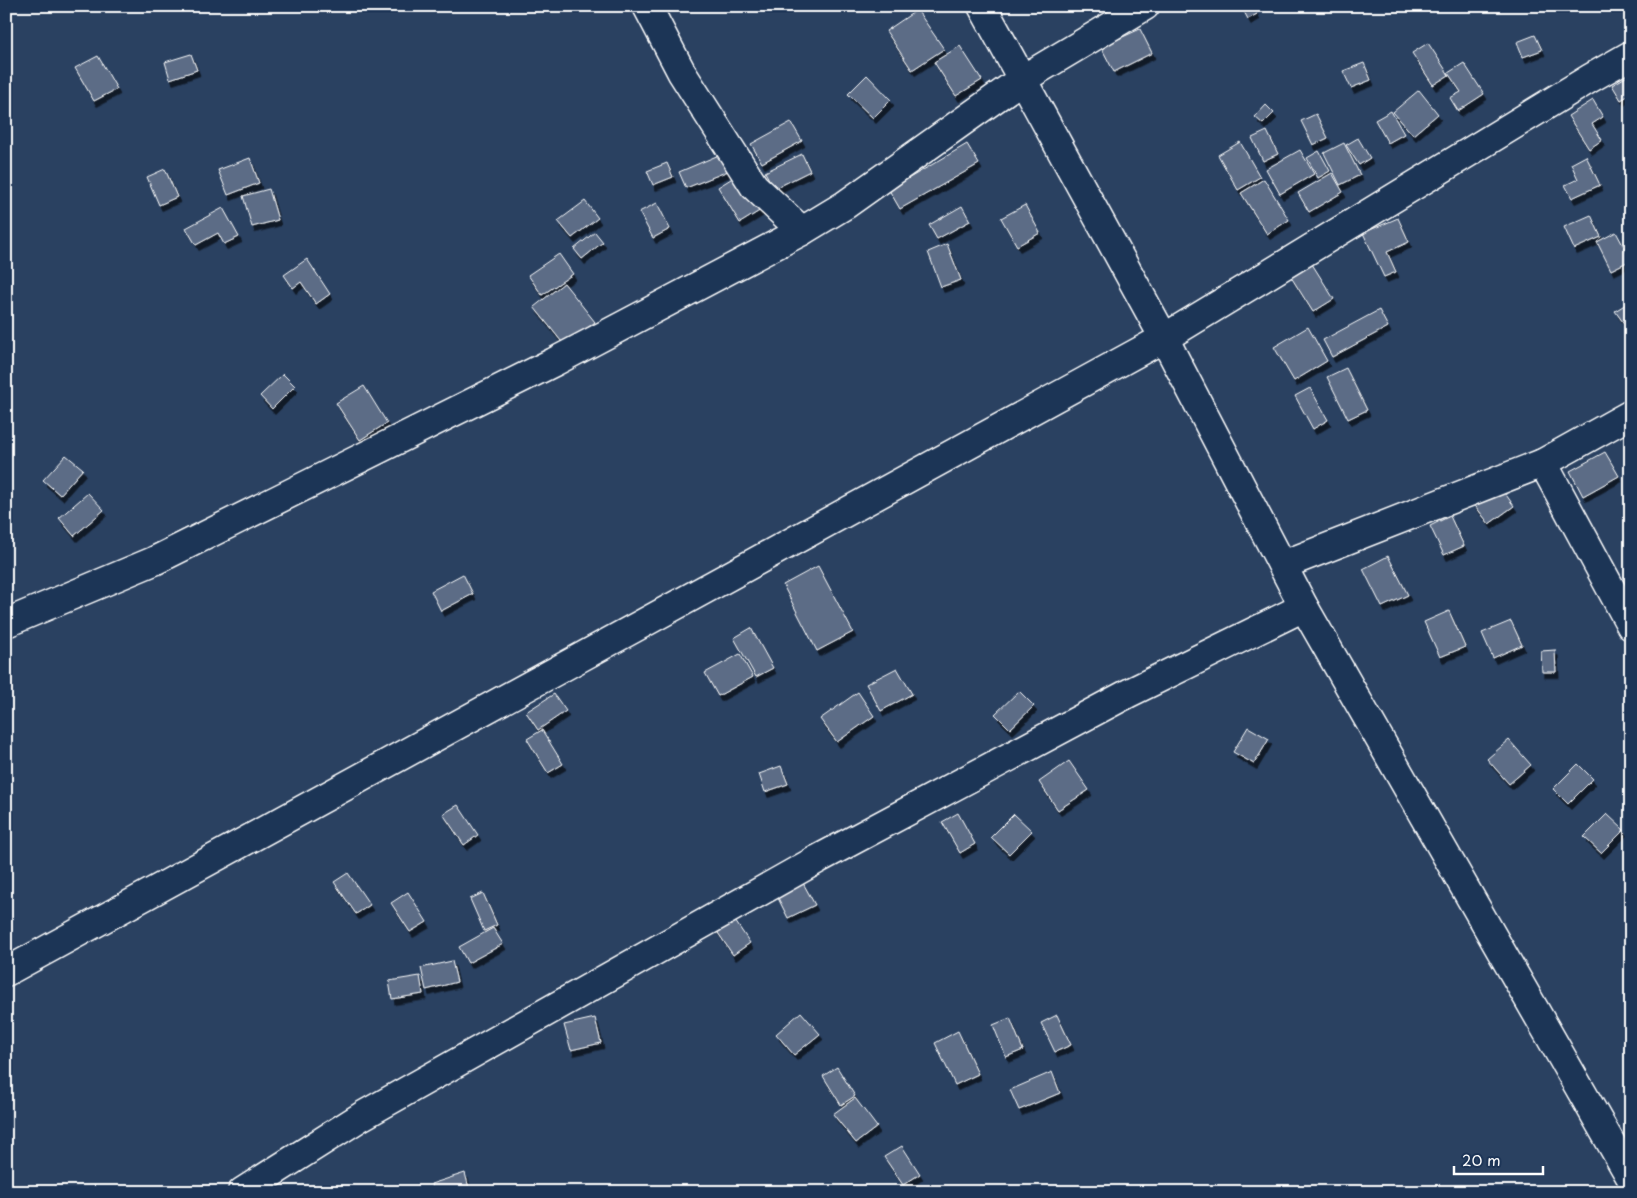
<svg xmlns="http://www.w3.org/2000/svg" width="1637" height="1198" viewBox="0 0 1637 1198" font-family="'Playpen Sans',sans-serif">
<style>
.building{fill:#5b6c86;stroke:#fff;filter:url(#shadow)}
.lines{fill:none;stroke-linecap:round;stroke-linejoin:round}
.minor-casing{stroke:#fff;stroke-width:31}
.major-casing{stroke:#fff;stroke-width:31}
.minor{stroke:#1d3557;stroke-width:28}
.major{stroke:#1d3557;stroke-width:28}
</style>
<defs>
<filter id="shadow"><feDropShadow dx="3" dy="5.5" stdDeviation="0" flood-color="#0009"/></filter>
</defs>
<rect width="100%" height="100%" fill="#2a4161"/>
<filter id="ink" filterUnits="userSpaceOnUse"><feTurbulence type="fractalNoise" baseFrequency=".02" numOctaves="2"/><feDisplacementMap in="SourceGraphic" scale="10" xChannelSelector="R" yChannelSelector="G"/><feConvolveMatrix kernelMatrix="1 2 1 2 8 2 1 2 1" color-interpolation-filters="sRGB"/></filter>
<g filter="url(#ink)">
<g class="building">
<path d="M1241,6H1253L1257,14L1248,19Z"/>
<path d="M917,10L944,49L912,70L886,31Z"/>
<path d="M1140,29L1152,53L1114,72L1101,47Z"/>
<path d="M1535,35L1542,50L1523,57L1517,42Z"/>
<path d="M1428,43L1449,75L1433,85L1412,53Z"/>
<path d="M960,46L982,80L956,96L934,62Z"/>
<path d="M191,54L197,70L170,79L165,62Z"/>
<path d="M98,56L117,89L94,101L75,68Z"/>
<path d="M1364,63L1371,80L1351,88L1343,71Z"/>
<path d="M1464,63L1484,94L1458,111L1450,98L1461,92L1448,73Z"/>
<path d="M1631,74V94L1621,100L1612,85Z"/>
<path d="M867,75L891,100L873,118L848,94Z"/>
<path d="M1419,90L1438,114L1413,135L1393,112Z"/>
<path d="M1593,100L1603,117L1592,124L1602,140L1589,149L1568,116Z"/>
<path d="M1266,105L1274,113L1263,124L1255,117Z"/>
<path d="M1391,111L1404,134L1388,143L1375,120Z"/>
<path d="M1316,114L1328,138L1313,145L1301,121Z"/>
<path d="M791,122L802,141L762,163L751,144Z"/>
<path d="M1267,131L1278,154L1263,161L1252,138Z"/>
<path d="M1358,138L1370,158L1359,165L1346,145Z"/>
<path d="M1240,142L1260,177L1238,190L1218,155Z"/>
<path d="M1344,143L1360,175L1340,185L1324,153Z"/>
<path d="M967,144L979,164L900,209L889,190Z"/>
<path d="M1300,150L1314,174L1280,194L1266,169Z"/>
<path d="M1319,151L1330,171L1318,178L1307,158Z"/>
<path d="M726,152L733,169L686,188L679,172Z"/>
<path d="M802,154L810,171L774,189L765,172Z"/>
<path d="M1586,156L1600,185L1572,198L1565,185L1578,179L1571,164Z"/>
<path d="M250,158L259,183L228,195L218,170Z"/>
<path d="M667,163L673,177L653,185L647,171Z"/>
<path d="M165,169L177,197L159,205L147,177Z"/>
<path d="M1332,173L1343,192L1309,212L1298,193Z"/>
<path d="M739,174L761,210L740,223L718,187Z"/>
<path d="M1264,179L1289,220L1267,234L1241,193Z"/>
<path d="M269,189L278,220L252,227L243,196Z"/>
<path d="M585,201L598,218L572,238L558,221Z"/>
<path d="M657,203L670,229L653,238L639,212Z"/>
<path d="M1025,205L1040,233L1017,246L1001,218Z"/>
<path d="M962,206L970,221L937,239L929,225Z"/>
<path d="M223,208L239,237L224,244L218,233L196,245L186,228Z"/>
<path d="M1591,215L1601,237L1574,249L1564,227Z"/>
<path d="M1398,218L1409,242L1387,252L1396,272L1384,277L1363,233Z"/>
<path d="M595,232L603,242L582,259L574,249Z"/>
<path d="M1616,232L1631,260L1611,270L1597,242Z"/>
<path d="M947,244L961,280L941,287L928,252Z"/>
<path d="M559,254L573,274L542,295L528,275Z"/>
<path d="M307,259L330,294L316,304L301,282L293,288L284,275Z"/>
<path d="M1312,264L1334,299L1313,312L1291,277Z"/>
<path d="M564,283L595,322L565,346L534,307Z"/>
<path d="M1631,301V333L1615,311Z"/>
<path d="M1379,310L1388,327L1332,357L1323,340Z"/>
<path d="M1308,327L1327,361L1294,381L1274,347Z"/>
<path d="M1346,368L1367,410L1348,419L1327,377Z"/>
<path d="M283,374L295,386L272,409L260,396Z"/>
<path d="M364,386L387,423L360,440L336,403Z"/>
<path d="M1310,388L1328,420L1313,429L1295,396Z"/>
<path d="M1605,452L1619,476L1583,496L1570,471Z"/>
<path d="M66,455L83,469L60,495L43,480Z"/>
<path d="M1499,485L1514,506L1489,524L1473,503Z"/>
<path d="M88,493L104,510L74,536L59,518Z"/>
<path d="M1450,516L1464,546L1444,555L1430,526Z"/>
<path d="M1388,556L1408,595L1382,607L1363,569Z"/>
<path d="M818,566L853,632L817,651L783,585Z"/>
<path d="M463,574L473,594L441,611L431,591Z"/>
<path d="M1449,611L1465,647L1440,657L1424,622Z"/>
<path d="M1511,621L1522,645L1493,658L1482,633Z"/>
<path d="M751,628L773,668L756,677L734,638Z"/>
<path d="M1555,650L1556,672H1542L1541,651Z"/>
<path d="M740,654L753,677L718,696L705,673Z"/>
<path d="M897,668L912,694L881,711L866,684Z"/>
<path d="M1019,691L1034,706L1010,729L995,714Z"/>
<path d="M858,692L874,716L837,742L820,719Z"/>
<path d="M554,694L566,711L538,730L526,712Z"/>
<path d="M1248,727L1269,739L1254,764L1233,752Z"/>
<path d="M542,730L563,764L548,773L527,739Z"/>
<path d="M1509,740L1531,765L1509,784L1487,759Z"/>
<path d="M1069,761L1089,790L1058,810L1039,782Z"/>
<path d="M1578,764L1593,779L1568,804L1553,789Z"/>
<path d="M781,766L788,784L765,792L759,774Z"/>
<path d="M458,805L478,835L464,845L443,814Z"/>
<path d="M958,813L975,844L960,853L942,822Z"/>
<path d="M1014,814L1032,831L1009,854L991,837Z"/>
<path d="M1607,814L1624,830L1601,853L1584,837Z"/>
<path d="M348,873L370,905L356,914L334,882Z"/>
<path d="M803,883L815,905L788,918L777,896Z"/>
<path d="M408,892L427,922L410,932L391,903Z"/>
<path d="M483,893L497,925L484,931L470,899Z"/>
<path d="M729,912L750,943L733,955L712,924Z"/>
<path d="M493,928L503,944L468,963L459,947Z"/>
<path d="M452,961L457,982L426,990L421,968Z"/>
<path d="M420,976L423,994L392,999L389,981Z"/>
<path d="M801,1012L820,1034L794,1055L776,1034Z"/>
<path d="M1057,1015L1071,1045L1055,1052L1041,1023Z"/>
<path d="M595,1018L601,1043L571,1050L564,1025Z"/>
<path d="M1010,1018L1023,1050L1006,1057L993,1025Z"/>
<path d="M958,1031L978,1074L955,1085L935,1043Z"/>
<path d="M837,1067L855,1096L841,1105L823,1076Z"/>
<path d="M1052,1072L1060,1093L1019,1110L1010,1090Z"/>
<path d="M855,1098L877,1127L856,1143L833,1114Z"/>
<path d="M902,1146L920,1174L903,1185L884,1157Z"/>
<path d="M465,1173L470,1192H433L431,1184Z"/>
</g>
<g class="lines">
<defs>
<g id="minor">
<path d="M647,6L682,73L754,186L802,231"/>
<path d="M1543,463L1631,626"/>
<path d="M1283,565L1543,463L1631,414"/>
<path d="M6,623L154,561L554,362L802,231L845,205L1021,80L1145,6"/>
<path d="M6,972L1164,338L1589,79L1631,55"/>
<path d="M242,1192L362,1116L818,859L1129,693L1304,607"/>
</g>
<path id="major" d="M982,6L1164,338L1304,607L1631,1178"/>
</defs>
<use href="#minor" class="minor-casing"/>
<use href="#major" class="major-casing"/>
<use href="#minor" class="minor"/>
<use href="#major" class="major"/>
</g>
</g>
<rect width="1637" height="1198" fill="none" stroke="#1d3557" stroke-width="25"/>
<rect x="12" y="12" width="1612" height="1173" fill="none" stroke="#fff" stroke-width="2" filter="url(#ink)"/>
<path d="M1454 1166v8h89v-8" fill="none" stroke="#ffffff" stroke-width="2.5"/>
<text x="1462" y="1166" font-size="15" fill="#ffffff" stroke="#1d3557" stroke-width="4" paint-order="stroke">20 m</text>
</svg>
